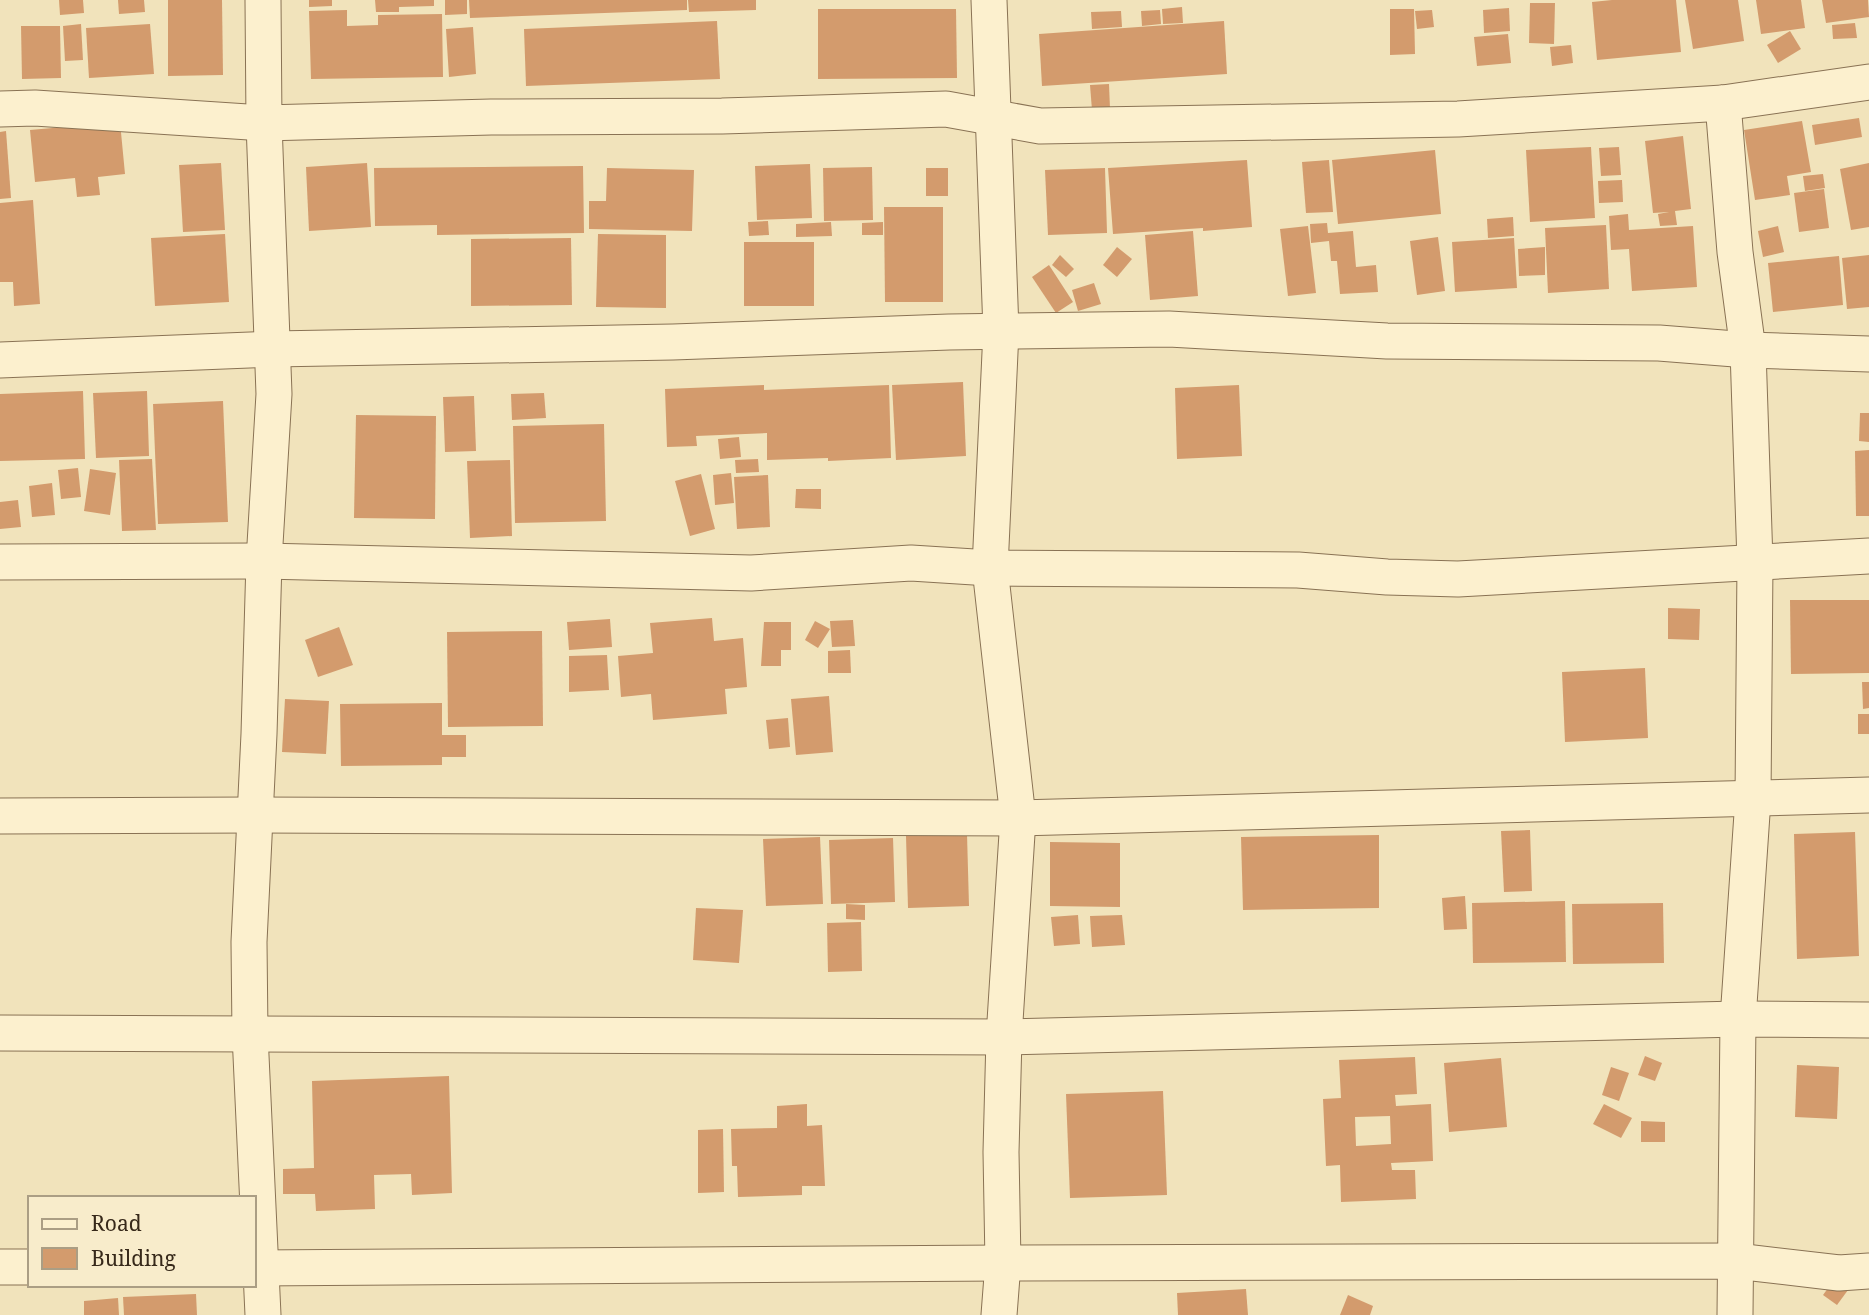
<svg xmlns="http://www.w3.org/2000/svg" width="1869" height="1315" viewBox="0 0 1869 1315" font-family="'Noto Serif',serif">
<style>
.building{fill:#d39b6d;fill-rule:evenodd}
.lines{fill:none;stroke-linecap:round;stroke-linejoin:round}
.street-casing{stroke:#897254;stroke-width:37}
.street{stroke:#fcf0ce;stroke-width:35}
</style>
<rect width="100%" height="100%" fill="#f1e3bb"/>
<g class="building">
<path d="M59,0H83L84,13L60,15Z"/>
<path d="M118,0H144L145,12L119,14Z"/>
<path d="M168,0H222L223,75L168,76Z"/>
<path d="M309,0H332V6L309,7Z"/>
<path d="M375,0H434V6L399,7V12H376Z"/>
<path d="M445,0H467V14L445,15Z"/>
<path d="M469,0H687V10L470,18Z"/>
<path d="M688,0H756V10L689,12Z"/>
<path d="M1612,0H1676L1681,52L1597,60L1592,2Z"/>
<path d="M1685,0H1738L1744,41L1693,49Z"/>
<path d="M1756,0H1801L1805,28L1761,34Z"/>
<path d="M1822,0H1868L1869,17L1826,23Z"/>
<path d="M1530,3H1555L1554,44L1529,43Z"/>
<path d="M1182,7L1183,23L1163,24L1162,9Z"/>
<path d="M1509,8L1510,31L1484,33L1483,10Z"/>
<path d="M818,9H956L957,78L818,79Z"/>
<path d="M1390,9H1414L1415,54L1390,55Z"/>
<path d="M347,10V26L378,25V15L442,14L443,77L311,79L309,11Z"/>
<path d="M1160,10L1161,24L1142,26L1141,11Z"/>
<path d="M1432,10L1434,27L1417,29L1415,11Z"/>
<path d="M1121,11L1122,27L1092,29L1091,12Z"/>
<path d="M717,21L720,79L526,86L524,29Z"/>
<path d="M1224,21L1227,74L1042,86L1039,34Z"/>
<path d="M1855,23L1857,38L1833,39L1832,25Z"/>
<path d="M81,24L83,60L65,61L63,26Z"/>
<path d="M150,24L154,74L89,78L86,28Z"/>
<path d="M21,26H60L61,78L22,79Z"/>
<path d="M473,27L476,74L449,77L446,29Z"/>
<path d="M1790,31L1801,49L1778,63L1767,45Z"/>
<path d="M1508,34L1511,63L1477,66L1474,37Z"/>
<path d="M1571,45L1573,63L1552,66L1550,47Z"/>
<path d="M1109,84L1110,109L1092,110L1090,85Z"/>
<path d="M1859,118L1862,137L1815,145L1812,125Z"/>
<path d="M1802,121L1811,172L1787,176L1790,195L1755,200L1744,130Z"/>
<path d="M120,122L125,174L98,177L100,195L77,197L75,178L35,182L30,130Z"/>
<path d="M6,131L11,198L0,199V132Z"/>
<path d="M1683,136L1691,209L1675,211L1677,225L1660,226L1658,214L1669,212L1653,213L1645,141Z"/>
<path d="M1591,147L1595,218L1530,222L1526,150Z"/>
<path d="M1619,147L1621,175L1601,176L1599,148Z"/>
<path d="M1435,150L1441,214L1338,224L1332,160Z"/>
<path d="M1247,160L1252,227L1203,231V228L1113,234L1108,168Z"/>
<path d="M1329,160L1333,212L1306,213L1302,162Z"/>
<path d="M221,163L225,230L183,232L179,165Z"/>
<path d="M367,163L371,227L309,231L306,167Z"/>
<path d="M1869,163V227L1851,230L1840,169Z"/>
<path d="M810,164L812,218L757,220L755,166Z"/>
<path d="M583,166L584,233L437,235V225L375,226L374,168Z"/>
<path d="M872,167L873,220L824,221L823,168Z"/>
<path d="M607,168L694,170L692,231L589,229V201H606Z"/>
<rect x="926" y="168" width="22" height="28"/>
<path d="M1105,168L1107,233L1048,235L1045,170Z"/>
<path d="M1823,174L1825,188L1805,191L1803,176Z"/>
<path d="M1622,180L1623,202L1599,203L1598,181Z"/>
<path d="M1824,189L1829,228L1799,232L1794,193Z"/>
<path d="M33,200L40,304L14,306L13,282H0V203Z"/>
<path d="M884,207H943V302H885Z"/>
<path d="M1628,214L1629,230L1693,226L1697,287L1632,291L1629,249L1611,250L1609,216Z"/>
<path d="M1513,217L1514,236L1488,238L1487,219Z"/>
<path d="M768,221L769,235L749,236L748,222Z"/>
<path d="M831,222L832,236L796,237V224Z"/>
<path d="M883,222V235H862V223Z"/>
<path d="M1327,223L1328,233L1353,231L1356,267L1376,265L1378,292L1340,294L1337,261H1331L1329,241L1311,243L1310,224Z"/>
<path d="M1606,225L1609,289L1548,293L1545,228Z"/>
<path d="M1308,226L1316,293L1288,296L1280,229Z"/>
<path d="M1778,226L1784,252L1763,257L1758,231Z"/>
<path d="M1193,231L1198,296L1150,300L1145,235Z"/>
<path d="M225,234L229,302L155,306L151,238Z"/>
<path d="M598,234L666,235V308L596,307Z"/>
<path d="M1438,237L1445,291L1417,295L1410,241Z"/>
<path d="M571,238L572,305L471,306V239Z"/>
<path d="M1514,238L1517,288L1455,292L1452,242Z"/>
<rect x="744" y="242" width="70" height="64"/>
<path d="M1117,247L1132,259L1117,277L1103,265Z"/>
<path d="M1545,247V275L1519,276L1518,249Z"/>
<path d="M1060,255L1074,269L1066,277L1052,265Z"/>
<path d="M1869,255V307L1847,309L1842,258Z"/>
<path d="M1839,256L1843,305L1773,312L1768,263Z"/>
<path d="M1049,265L1073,302L1056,313L1032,277Z"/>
<path d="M1094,283L1101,304L1078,311L1072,290Z"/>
<path d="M963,382L966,456L896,460L892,385Z"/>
<path d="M764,385V390L889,385L891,458L828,461V458L767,460V433L696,436L697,446L667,447L665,389Z"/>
<path d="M1239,385L1242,456L1177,459L1175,388Z"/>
<path d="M83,391L85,459L0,461V394Z"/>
<path d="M147,391L149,456L96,458L93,393Z"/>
<path d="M544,393L546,418L512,420L511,394Z"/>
<path d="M474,396L476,451L445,452L443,397Z"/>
<path d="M223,401L228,522L158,524L153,404Z"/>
<path d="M1860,413H1869V442L1859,441Z"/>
<path d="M356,415L436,416L435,519L354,518Z"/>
<path d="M604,424L606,521L515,523L513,426Z"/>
<path d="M739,437L741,457L720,459L718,439Z"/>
<path d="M1869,450V516H1856L1855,451Z"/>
<path d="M152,459L156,530L122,531L119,460Z"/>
<path d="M758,459L759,472L736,473L735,460Z"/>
<path d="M510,460L512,536L470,538L467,461Z"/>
<path d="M78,468L81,497L61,499L58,470Z"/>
<path d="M90,469L116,473L110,515L84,511Z"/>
<path d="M731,473L734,503L715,505L713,475Z"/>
<path d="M701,474L715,529L690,536L675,481Z"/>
<path d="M768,475L770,527L737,529L734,477Z"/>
<path d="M52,483L55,515L32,517L29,486Z"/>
<path d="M796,489H821V509L795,508Z"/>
<path d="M18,500L21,527L0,529V502Z"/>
<path d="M1790,600H1869V673L1791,674Z"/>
<path d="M1668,608L1700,609L1699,640L1668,639Z"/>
<path d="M712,618L714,641L743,638L747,687L725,689L727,714L653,720L651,694L621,697L618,656L653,653L650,623Z"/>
<path d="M610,619L612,647L569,650L567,622Z"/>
<path d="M853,620L855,646L832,647L830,621Z"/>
<path d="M815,621L830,629L818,648L805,640Z"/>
<path d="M764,622H791V650H781V666H761Z"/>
<path d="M339,627L353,665L318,677L305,640Z"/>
<path d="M542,631L543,726L448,727L447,632Z"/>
<path d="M850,650L851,673H828V651Z"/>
<path d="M607,655L609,690L569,692V656Z"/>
<path d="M1645,668L1648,738L1565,742L1562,672Z"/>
<path d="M1862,682H1869V708L1863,709Z"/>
<path d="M829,696L833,752L796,755L791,699Z"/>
<path d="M285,699L329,701L326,754L282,752Z"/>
<path d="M442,703V735H466V757H442V765L341,766L340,704Z"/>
<rect x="1858" y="714" width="11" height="20"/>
<path d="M788,718L790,747L769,749L766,720Z"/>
<path d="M1530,830L1532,891L1504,892L1501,831Z"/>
<path d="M1855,832L1859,956L1797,959L1794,834Z"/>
<path d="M967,834L969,906L908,908L906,836Z"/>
<path d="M1379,835V908L1243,910L1241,837Z"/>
<path d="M820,837L823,904L766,906L763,839Z"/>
<path d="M893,838L895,902L831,904L829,840Z"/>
<path d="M1050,842L1120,843V907L1050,906Z"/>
<path d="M1465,896L1467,929L1444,930L1442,898Z"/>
<path d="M1565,901L1566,962L1473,963L1472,903Z"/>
<path d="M1663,903L1664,963L1573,964L1572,904Z"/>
<path d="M846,904L865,905V920L846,919Z"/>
<path d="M696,908L743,910L739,963L693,960Z"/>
<path d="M1078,915L1080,944L1054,946L1051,917Z"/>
<path d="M1122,915L1125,945L1092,947L1090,916Z"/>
<path d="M861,922L862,971L828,972L827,923Z"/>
<path d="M1645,1056L1662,1063L1655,1081L1638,1075Z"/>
<path d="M1415,1057L1417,1094L1395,1095L1396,1106L1431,1104L1433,1161L1391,1163L1392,1170H1415L1416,1199L1341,1202L1340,1165L1326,1166L1323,1099L1341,1098L1339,1060ZM1390,1116L1391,1144L1356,1146L1355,1117Z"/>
<path d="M1501,1058L1507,1127L1449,1132L1444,1063Z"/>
<path d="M1797,1065L1839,1067L1837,1119L1795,1117Z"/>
<path d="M1611,1067L1629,1073L1619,1101L1602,1095Z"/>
<path d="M449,1076L452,1193L412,1195L411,1174L374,1175L375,1209L316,1211L315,1194H283V1169L314,1168L312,1081Z"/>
<path d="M1163,1091L1167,1195L1070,1198L1066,1094Z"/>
<path d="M807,1104V1126L822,1125L825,1186H802V1195L738,1197L737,1166H732L731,1129L777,1128V1106Z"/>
<path d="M1604,1104L1632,1118L1621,1138L1593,1124Z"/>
<path d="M1641,1121L1665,1122V1142H1641Z"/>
<path d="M723,1129L724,1192L698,1193V1130Z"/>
<path d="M1834,1280L1848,1290L1837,1305L1823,1295Z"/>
<path d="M1246,1289L1248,1315H1178L1177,1293Z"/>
<path d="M196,1294L197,1315H124L123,1297Z"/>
<path d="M1348,1295L1373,1306L1370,1315H1340Z"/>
<path d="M118,1298L119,1315H84V1301Z"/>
</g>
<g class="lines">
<defs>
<g id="street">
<path d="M263,0L264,123L274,394L264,561L259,734L249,942L250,1034L263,1315"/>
<path d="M989,0L1001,331L990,568L1018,818L1004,1037L1001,1152L1003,1263L999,1315"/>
<path d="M1723,103L1735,252L1748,350L1755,562L1753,799L1738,1019L1735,1315"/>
<path d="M0,109L35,108L264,123L491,117L722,116L946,109L1040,126L1458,119L1723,103L1869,82"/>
<path d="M0,360L273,349L673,342L949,332L1169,329L1387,341L1659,343L1748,350L1869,354"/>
<path d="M0,562L264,561L751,573L911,563L990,568L1298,570L1387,577L1458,579L1869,556"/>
<path d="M0,816L255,815L1018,818L1869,795"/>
<path d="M0,1033L1004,1037L1738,1019L1869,1020"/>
<path d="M0,1267H30"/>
<path d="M254,1268L1003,1263L1736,1261L1839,1273L1869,1271"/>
</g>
</defs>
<use href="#street" class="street-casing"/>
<use href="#street" class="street"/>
</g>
<rect x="28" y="1196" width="228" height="91" fill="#f8eccb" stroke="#ab9e84" stroke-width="2"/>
<rect x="42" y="1219" width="35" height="10" fill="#fcf0ce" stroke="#ab9e84" stroke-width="2"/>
<text x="91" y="1231" font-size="21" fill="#37291a">Road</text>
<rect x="42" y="1248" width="35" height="21" fill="#d39b6d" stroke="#ab9e84" stroke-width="2"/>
<text x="91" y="1266" font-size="21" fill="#37291a">Building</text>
</svg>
